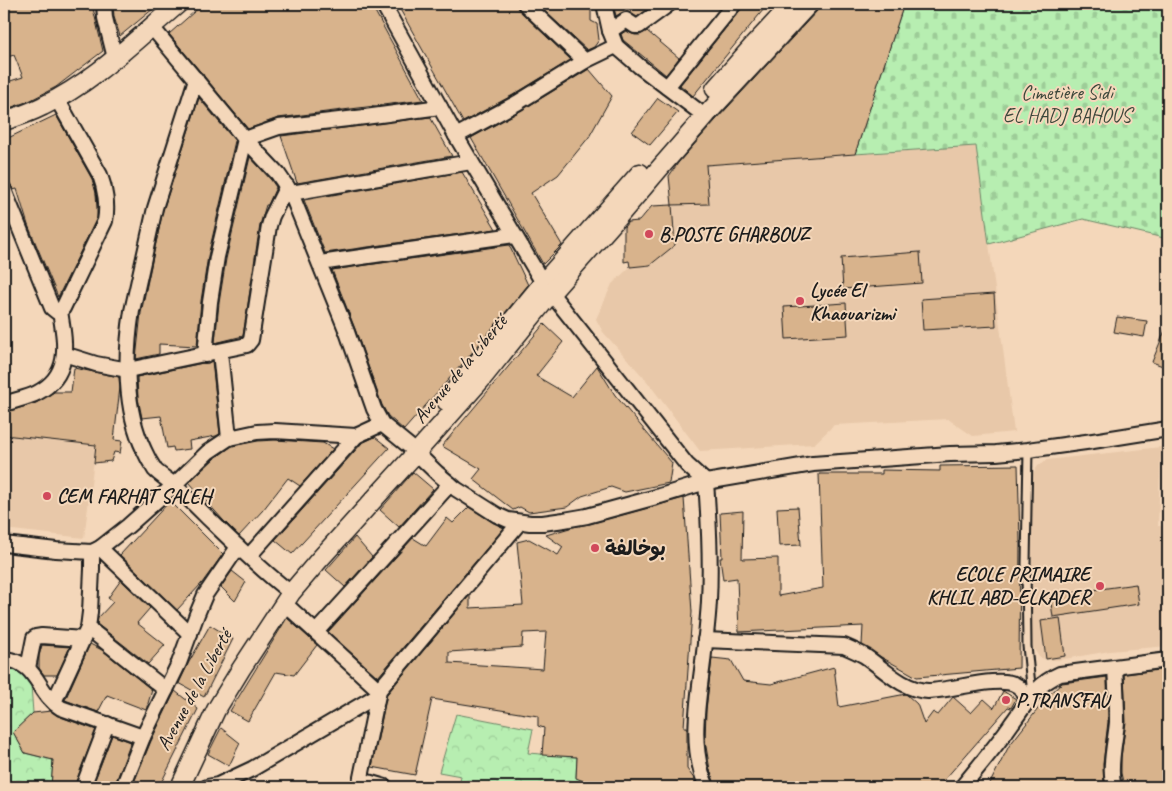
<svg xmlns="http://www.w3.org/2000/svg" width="1172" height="791" viewBox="0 0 1172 791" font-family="Caveat,'Playpen Sans Arabic',sans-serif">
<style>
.built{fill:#e8c8a9}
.forest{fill:url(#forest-crowns);stroke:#6a8566}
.cemetery{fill:url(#cemetery-stones);stroke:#6a8566}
.building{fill:#d8b38c;stroke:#1c1c1c;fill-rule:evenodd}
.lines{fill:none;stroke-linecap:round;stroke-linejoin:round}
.service-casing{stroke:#1c1c1c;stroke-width:11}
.minor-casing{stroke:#1c1c1c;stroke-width:18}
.tertiary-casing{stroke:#1c1c1c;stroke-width:21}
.service{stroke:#f4d7ba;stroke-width:7}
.minor{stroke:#f4d7ba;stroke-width:14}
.tertiary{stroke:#f4d7ba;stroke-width:18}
.poi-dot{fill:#d1495b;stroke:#f4d7ba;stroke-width:2}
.labels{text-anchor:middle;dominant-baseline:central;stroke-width:4;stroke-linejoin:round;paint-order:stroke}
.park-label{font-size:20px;fill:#3b463a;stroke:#f4d7ba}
.poi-label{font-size:20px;font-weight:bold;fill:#1c1c1c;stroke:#f4d7ba;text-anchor:start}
.street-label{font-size:20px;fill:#1c1c1c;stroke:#f4d7ba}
</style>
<defs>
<pattern id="forest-crowns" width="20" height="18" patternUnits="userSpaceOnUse" patternTransform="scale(1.25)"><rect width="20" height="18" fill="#b7eeb1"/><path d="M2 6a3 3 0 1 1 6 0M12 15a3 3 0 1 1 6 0" fill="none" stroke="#9dcc98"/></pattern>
<pattern id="cemetery-stones" width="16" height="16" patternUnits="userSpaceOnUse" patternTransform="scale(1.25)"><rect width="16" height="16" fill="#b7eeb1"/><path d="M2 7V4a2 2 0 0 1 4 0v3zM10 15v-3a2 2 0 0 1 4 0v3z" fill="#9dcc98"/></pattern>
</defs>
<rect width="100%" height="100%" fill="#f4d7ba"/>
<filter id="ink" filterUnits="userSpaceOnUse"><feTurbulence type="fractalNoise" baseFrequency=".02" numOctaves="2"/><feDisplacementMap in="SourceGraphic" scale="10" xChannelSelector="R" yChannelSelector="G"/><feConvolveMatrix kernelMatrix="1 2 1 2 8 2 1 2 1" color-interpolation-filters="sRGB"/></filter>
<g filter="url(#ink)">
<g class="built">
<path d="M976,146L1014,432L973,436L948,419L834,425L814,444L700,451L646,380L603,332L596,319L612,284L630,267L650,265L675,246L672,205L708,204L706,165Z"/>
<path d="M4,435L96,445L84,538L4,529Z"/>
<path d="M1161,447L1158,526H1168V646L1110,651L1058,660H1047L1039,657L1031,645L1032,475L1038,466L1047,460Z"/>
</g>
<g class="forest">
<path d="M4,663L21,668L31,685L33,713L13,732L25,753L53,760L51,787H4Z"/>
<path d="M456,714L533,729L528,753L577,757L576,777L588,783L589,787H459L461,776L439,772Z"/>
</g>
<path class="cemetery" d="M904,4H1168V239L1083,219L989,244L976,146L855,154Z"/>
<g class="building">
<path d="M4,4H92L103,51L56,87L29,101L4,110V83L23,77L14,55L4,58Z"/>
<path d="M113,4H159L120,36L114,17Z"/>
<path d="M203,4H371L423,100L278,118L248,129L169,34Z"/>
<path d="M397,4H516L519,10L571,60L513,95L463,122Z"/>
<path d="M537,4H591V21L597,24L599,40L594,47L587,50Z"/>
<path d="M613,4H655L637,17L626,11L621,13L616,16Z"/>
<path d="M745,4H768L693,96L680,85Z"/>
<path d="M819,4H904L855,154L706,165L709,204L672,205L669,176L678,163L715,121L817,11Z"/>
<path d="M626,31L635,35H640L647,31L679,58L666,75L623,40L621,34Z"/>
<path d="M589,69L612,96L589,137L558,175L531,193L562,245L543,264L471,138L522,110Z"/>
<path d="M199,98L235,141L208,256L201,301L197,346L159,344V354L136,359L141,313L163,210Z"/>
<path d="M658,98L678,112L650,145L632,132Z"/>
<path d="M56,115L92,179L96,193L97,209V218L58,297L28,225L17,189L13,190L10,183L6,182L4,177V140Z"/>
<path d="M430,117L452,156L297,183L281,136Z"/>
<path d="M250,157L271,180L276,187L268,205H266L260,225L243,336L215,343L219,303L226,259Z"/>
<path d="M462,172L496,229L325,253L304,200Z"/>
<path d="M672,205L675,245L650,265L630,267L629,261L624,262V227L628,222L639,221L652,206Z"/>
<path d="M509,245L528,285L477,347L404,430L388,416L382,405L355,329L332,270Z"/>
<path d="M920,252L922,283L843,289L841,258Z"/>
<path d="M994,294L996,326L923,330L921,299Z"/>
<path d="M846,303L848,335L786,339L784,307Z"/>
<path d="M1117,317L1147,321L1144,337L1114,332Z"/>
<path d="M1168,323V368L1152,362Z"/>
<path d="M544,324L563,342L536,376L572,397L597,366L615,395L672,463L669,483L625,492L611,487L582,496L567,507L529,512L520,507L513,510L473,479L481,469L442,446Z"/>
<path d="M212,361L220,434L216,436L189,441L190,449L174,451L173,447L167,448L161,416L142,418L138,398L137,377L203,363H208Z"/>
<path d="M74,368L119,377L120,387L114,440L122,441L120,453L114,452L111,461L94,463L96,445L4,435V413L36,403L54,392H71Z"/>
<path d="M375,437L389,448L292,554L275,540L362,443Z"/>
<path d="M275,440L323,443L333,449L300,486L288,478L263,510L239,536L223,520L189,482L214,459L232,446L258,441Z"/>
<path d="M1018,465L1020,542L1019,668L917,677L881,657L862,645L863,626L739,632L737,578L723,580L720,558H722L720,513L743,511L742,559L778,558V596L823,588L819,474H882V470L940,471V466Z"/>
<path d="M413,472L433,489L399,527L380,510Z"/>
<path d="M684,498L692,612L684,727H687V769L695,780L698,787H589L588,783L576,778L577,757L542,755L544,728L538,726V716L432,699L415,775L372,767L387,694L470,595V608L523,605L517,542L529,539L558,555L563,547L546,535L573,527L589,524ZM546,632L543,669L449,663V652L522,647L523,633Z"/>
<path d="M170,501L223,554L202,583L177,610L120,555Z"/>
<path d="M469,507L492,522L504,528L378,677L328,632L413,538L426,546L447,518L453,523Z"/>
<path d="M798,507L801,545L779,546L777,508Z"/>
<path d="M355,537L372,557L345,587L326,570Z"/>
<path d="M232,571L246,582L235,601L221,587Z"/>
<path d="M121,580L150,608L137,623L165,645L148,664L97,624L98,618L113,602L108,598Z"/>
<path d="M1136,584L1139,604L1053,617L1050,596Z"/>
<path d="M287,618L317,645L294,675L276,672L248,721L230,711Z"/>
<path d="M1060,618L1065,656L1046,659L1041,621Z"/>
<path d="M210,625L233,639L204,697L179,683L189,662Z"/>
<path d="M90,644L102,650L152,690L146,710L107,695L98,712L65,700Z"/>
<path d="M42,645L70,647L57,675H44L39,668V656Z"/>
<path d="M712,658L731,660L743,681L771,684L834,667L839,707L906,694L917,704L924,724L933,712L938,715L953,697L971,713L984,699L994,708L1003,691L1016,699L1011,708L1008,707L938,787H716L710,770L705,741L706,710Z"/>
<path d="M1168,669V787H1124L1121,773V757L1126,722L1124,674Z"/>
<path d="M1107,677L1108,722L1103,764L1104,787H988L1009,746L1048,696L1062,683Z"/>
<path d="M175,691L198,709L159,787H132L151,741Z"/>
<path d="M51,711L58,716L96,730L74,787H51L53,760L25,753L13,732L33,713Z"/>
<path d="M221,728L240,743L229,766L208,754Z"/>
<path d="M112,735L131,742L114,787H92Z"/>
</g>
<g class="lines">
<defs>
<path id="service" d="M1028,450L1026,564L1027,646L1032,695"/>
<g id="minor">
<path d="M104,4L105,18L115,58"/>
<path d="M383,4L456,136L543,283L687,465L706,482C709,522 711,562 709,601C708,622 705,642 703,662C698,703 689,748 707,787"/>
<path d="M525,4L585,61L616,46"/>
<path d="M604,4L610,31L616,46L639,66L697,110"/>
<path d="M151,26L245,139L278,174L291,193L347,332L374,409L382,424L409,446L437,473L456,489L497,515L508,520L530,523H543L564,520L587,516L660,496L706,482L813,464L950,454L996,453L1028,450L1093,441L1168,429"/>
<path d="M610,31L626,20L635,26H639L669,4"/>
<path d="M196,79L155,208L132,311C125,355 124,409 144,450C147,457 151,464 155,470C161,476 170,481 176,487C186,496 196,506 206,516C234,543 261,570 291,593"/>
<path d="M667,87L734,4"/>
<path d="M456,136L517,103L585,61"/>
<path d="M4,190L52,308L57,312L63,308L105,221C108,206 105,188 100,175L57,99"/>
<path d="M291,193L471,162"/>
<path d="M320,263L514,235"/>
<path d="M220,352L229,438"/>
<path d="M64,354L96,364L128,370L247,345L251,340L269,226L272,216L287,186"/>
<path d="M205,355L210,302L217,257L245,139L279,127L365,117L440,107"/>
<path d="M4,404C15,400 27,398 37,393C72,375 65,343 60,311"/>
<path d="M4,544L56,550L92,552L100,548L128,526L174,485L208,452L229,438L257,432L275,431L356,436L382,424"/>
<path d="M100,548L190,634"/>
<path d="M249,556L356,436"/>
<path d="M284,603L379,690"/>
<path d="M88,628L166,690"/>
<path d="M316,632L450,484"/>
<path d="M705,640L844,646C851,649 858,652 865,656C884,669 903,690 928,691C951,691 999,675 1016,685C1021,687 1025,695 1028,700"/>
<path d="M4,659C39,662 36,693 61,708L143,737"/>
<path d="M1115,667C1116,685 1117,703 1117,722C1116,738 1107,774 1115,787"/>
<path d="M28,668L34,638L36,637L42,636L83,639"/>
<path d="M54,702L88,628L90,612L92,569V552"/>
<path d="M361,780L385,787"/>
<path d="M83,787L107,724"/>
<path d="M123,787L143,737L179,663L197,614L205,595L238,547"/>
<path d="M207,787L218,785L252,769L378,695"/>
<path d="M359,787L379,690L520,522"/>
<path d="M962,787C979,766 997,745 1012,723C1027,703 1035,685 1060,674L1168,660"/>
</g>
<g id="tertiary">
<path d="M715,89L751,48L792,4"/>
<path d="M4,121C17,117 31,112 43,106C94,82 135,40 178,4"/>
<path d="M446,401L543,283L640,173"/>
<path d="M180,787L216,710L241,669L291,593L319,560L416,453L480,381L551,293L612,224L659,169L707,114L809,4"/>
</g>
</defs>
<use href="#service" class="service-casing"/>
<use href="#minor" class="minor-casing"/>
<use href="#tertiary" class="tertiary-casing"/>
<use href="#service" class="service"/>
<use href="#minor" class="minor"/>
<use href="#tertiary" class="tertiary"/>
</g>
</g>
<g class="poi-dot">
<circle cx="649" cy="234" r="5"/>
<circle cx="800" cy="301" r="5"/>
<circle cx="47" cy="496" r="5"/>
<circle cx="595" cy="548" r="5"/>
<circle cx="1100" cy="586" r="5"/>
<circle cx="1006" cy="700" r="5"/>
</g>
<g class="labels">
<g class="park-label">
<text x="1067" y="92">Cimetière Sidi<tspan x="1067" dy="23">EL HADJ BAHOUS</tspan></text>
</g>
<g class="poi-label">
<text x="659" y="234">B.POSTE GHARBOUZ</text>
<text x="810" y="290">Lycée El<tspan x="810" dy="23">Khaouarizmi</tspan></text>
<text x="57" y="496">CEM FARHAT SALEH</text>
<text x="605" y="548">بوخالفة</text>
<text x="1090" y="574" text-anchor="end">ECOLE PRIMAIRE<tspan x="1090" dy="23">KHLIL ABD-ELKADER</tspan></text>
<text x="1016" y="700">P.TRANSFAU</text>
</g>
<g class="street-label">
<text transform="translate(460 369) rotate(-50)">Avenue de la Liberté</text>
<text transform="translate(194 690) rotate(-61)">Avenue de la Liberté</text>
</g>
</g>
<rect width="1172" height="791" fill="none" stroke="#f4d7ba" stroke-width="20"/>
<rect x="10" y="10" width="1152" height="771" fill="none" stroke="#1c1c1c" stroke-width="2" filter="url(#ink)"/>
</svg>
